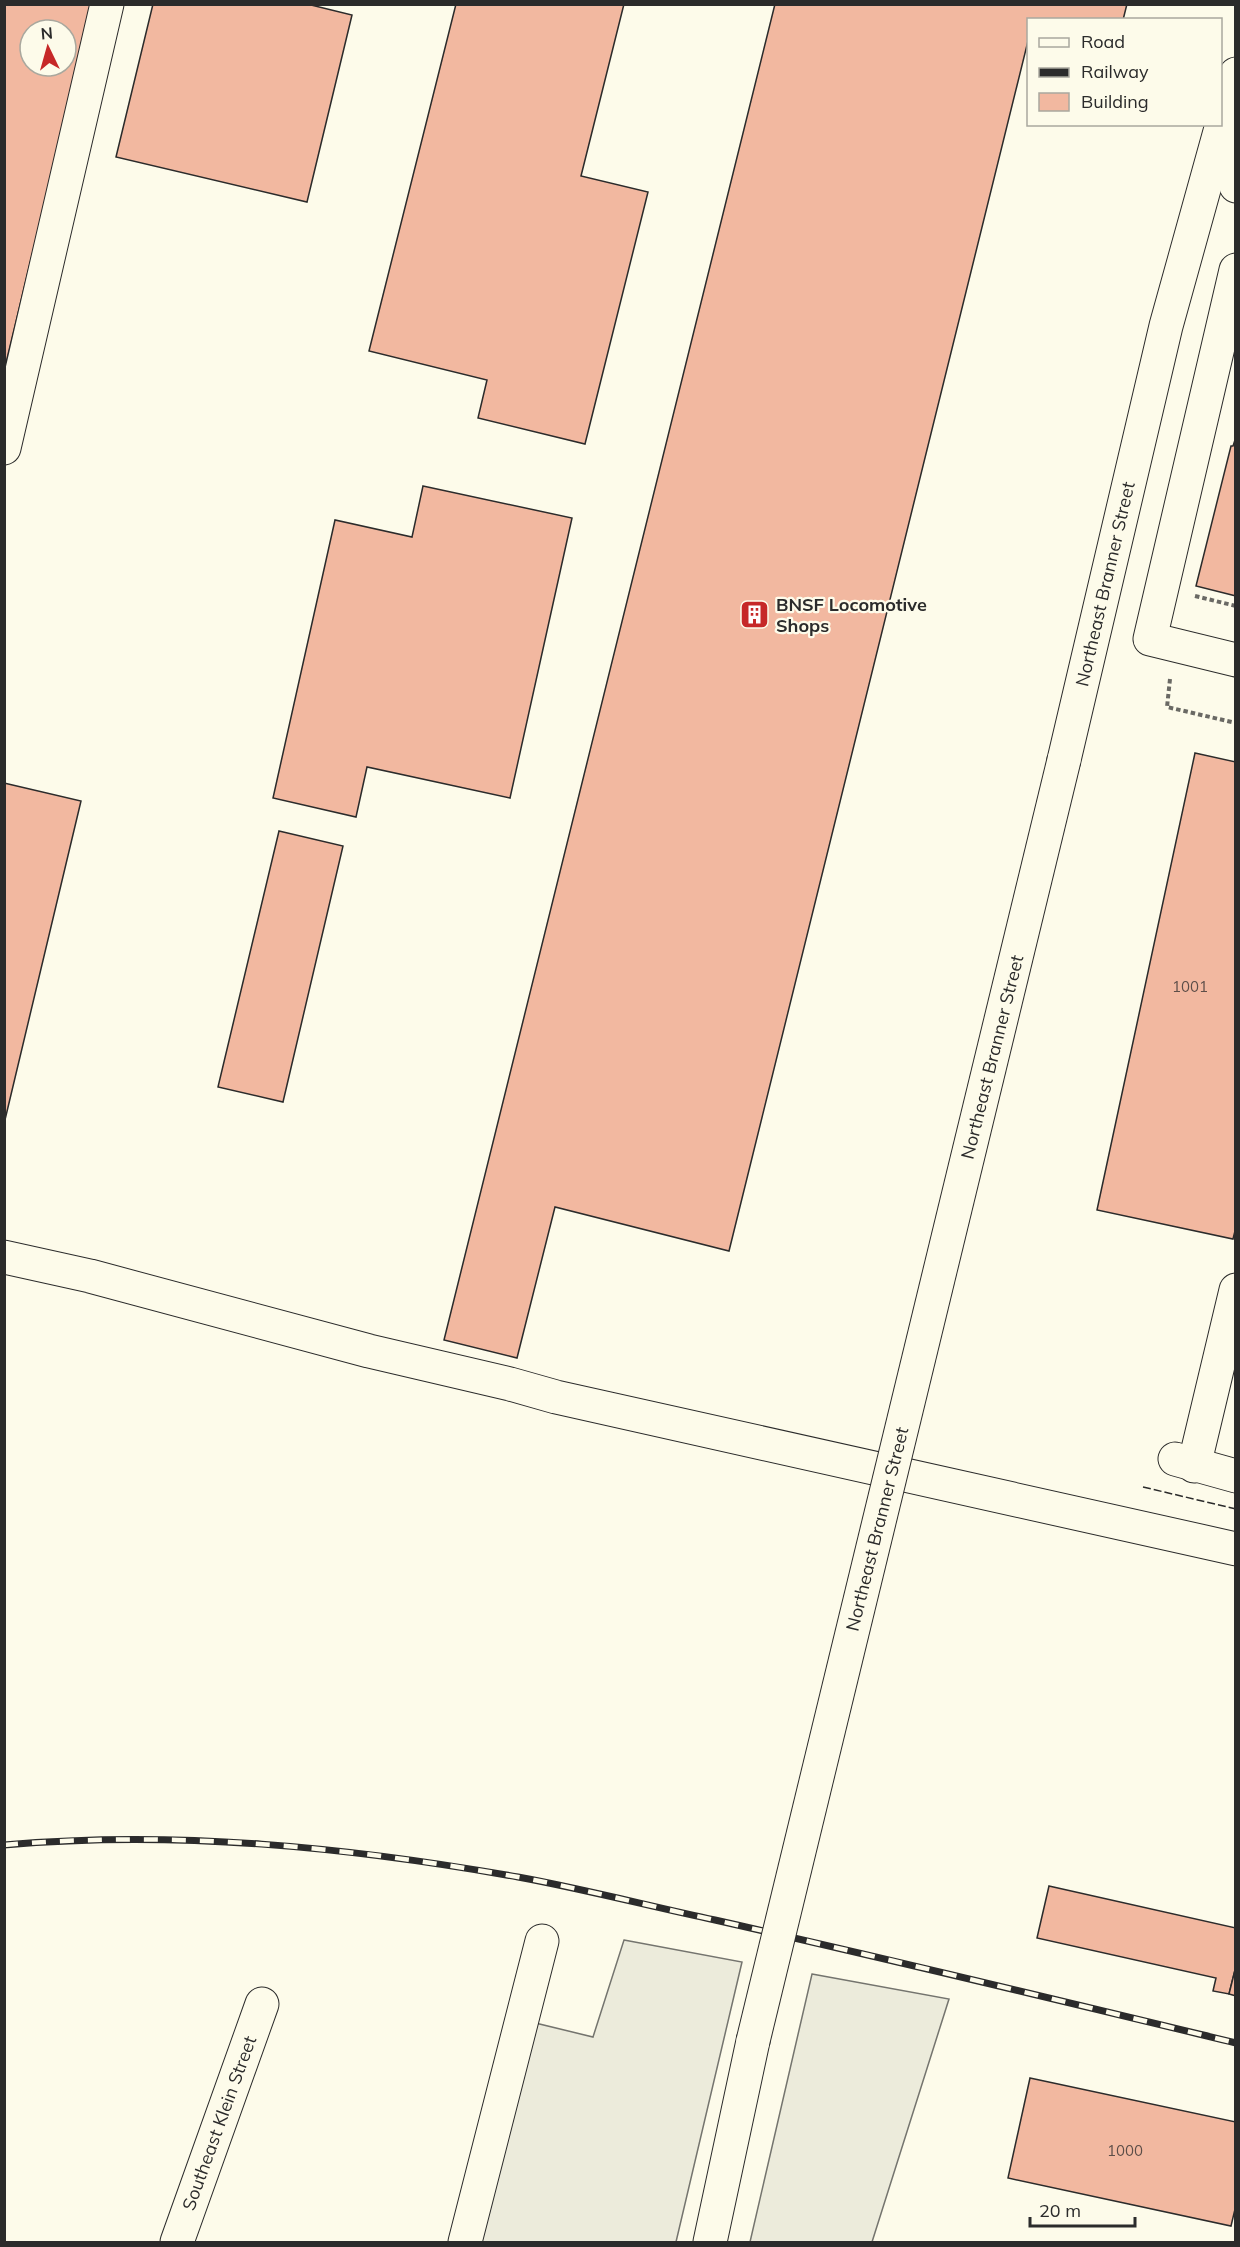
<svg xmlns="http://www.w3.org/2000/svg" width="1240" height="2247" viewBox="0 0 1240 2247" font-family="Mulish,sans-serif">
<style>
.grass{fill:#ecebdb;stroke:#74746e;stroke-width:1.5}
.building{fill:#f2b8a0;stroke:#2b2b2b;stroke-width:1.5;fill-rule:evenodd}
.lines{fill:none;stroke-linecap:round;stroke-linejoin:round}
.minor-casing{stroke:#2b2b2b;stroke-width:35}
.major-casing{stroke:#2b2b2b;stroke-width:35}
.path{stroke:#6a6964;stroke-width:4;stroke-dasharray:4.5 3;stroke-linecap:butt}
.minor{stroke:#fdfbea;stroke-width:33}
.major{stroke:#fdfbea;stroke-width:33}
.rail-casing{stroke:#2b2b2b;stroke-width:7}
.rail{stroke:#fdfbea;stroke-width:4.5;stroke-dasharray:14;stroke-linecap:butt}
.major-bridge-casing{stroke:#2b2b2b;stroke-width:35;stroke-linecap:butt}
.major-bridge{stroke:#fdfbea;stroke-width:33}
.fence{stroke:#2b2b2b;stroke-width:1.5;stroke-dasharray:8 3;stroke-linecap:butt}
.labels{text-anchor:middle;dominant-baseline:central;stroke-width:4.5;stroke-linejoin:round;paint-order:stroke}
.number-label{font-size:15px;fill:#5d4e48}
.street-label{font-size:18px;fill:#2b2b2b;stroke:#fdfbea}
.poi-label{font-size:18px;font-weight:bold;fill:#2b2b2b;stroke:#fdfbea;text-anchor:start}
</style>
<rect width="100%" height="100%" fill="#fdfbea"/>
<g class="grass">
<path d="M624,1940L742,1962L676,2242H471L527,2021L593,2037Z"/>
<path d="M812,1974L949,1999L872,2242H750Z"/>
</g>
<g class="building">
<path d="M4,4H93L4,371ZM30,30H66V66H30Z"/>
<path d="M153,4H307L352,15L307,202L116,157Z"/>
<path d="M456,4H624L581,176L648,192L585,444L478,418L487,380L369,351Z"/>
<path d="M775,4H1127L1123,20H1028V41L729,1251L555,1207L517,1358L444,1340Z"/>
<path d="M1236,437V596L1196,586L1231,446H1233Z"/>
<path d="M423,486L572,518L510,798L367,767L356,817L273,798L335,520L412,537Z"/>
<path d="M1195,753L1236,762V1227L1233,1239L1097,1210Z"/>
<path d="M4,783L81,801L4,1124Z"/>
<path d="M279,831L343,846L283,1102L218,1087Z"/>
<path d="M1049,1886L1236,1928V1966L1229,1994L1213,1991L1216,1978L1037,1938Z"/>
<path d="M1236,1966V1996L1229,1994Z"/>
<path d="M1030,2078L1236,2122V2205L1231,2226L1008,2178Z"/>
</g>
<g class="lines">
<defs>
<g id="minor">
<path d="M1235,95L1236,186"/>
<path d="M1236,270L1150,639L1236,660"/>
<path d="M4,448L107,4"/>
<path d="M4,1257L90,1276L369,1351L510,1384L556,1397L1236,1549"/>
<path d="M1175,1459L1236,1476"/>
<path d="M1194,1466L1236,1290"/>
<path d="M177,2242L262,2004"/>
<path d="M465,2242L542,1941"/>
</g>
<g id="major">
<path d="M1064,760L1166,326L1236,74"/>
<path d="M710,2242L753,2041"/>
</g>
</defs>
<use href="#minor" class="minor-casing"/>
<use href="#major" class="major-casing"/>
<g class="path">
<path d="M1195,596L1236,606"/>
<path d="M1170,679L1167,707L1236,723"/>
</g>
<use href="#minor" class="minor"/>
<use href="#major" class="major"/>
<defs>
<path id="rail" d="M4,1845C176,1830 348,1847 518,1877C584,1889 649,1906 715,1920C889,1959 1062,2001 1236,2043"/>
</defs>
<use href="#rail" class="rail-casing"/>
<use href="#rail" class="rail"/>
<defs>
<path id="major-bridge" d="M753,2041L1064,760"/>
</defs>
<use href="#major-bridge" class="major-bridge-casing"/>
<use href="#major-bridge" class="major-bridge"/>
<path class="fence" d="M1143,1487L1236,1509"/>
</g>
<defs>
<symbol id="building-square" viewBox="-11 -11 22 22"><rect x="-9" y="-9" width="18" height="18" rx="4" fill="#c62828" stroke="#fdfbea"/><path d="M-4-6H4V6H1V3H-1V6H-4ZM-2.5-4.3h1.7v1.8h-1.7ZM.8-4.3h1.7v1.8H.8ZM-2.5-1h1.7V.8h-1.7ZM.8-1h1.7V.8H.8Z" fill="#fff"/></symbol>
</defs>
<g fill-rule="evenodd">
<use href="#building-square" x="738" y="598" width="33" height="33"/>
</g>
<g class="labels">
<g class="number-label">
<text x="1190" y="986">1001</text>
<text x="1125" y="2150">1000</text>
</g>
<g class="street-label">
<text transform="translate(1105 584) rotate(-77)">Northeast Branner Street</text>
<text transform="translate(992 1057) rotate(-76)">Northeast Branner Street</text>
<text transform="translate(877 1529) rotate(-76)">Northeast Branner Street</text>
<text transform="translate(219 2123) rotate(-70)">Southeast Klein Street</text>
</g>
<g class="poi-label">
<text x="776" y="604">BNSF Locomotive<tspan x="776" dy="21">Shops</tspan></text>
</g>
</g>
<rect width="1240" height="2247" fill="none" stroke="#2b2b2b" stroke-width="12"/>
<rect x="1027" y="18" width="195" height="108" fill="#fdfbea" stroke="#a9a89e" stroke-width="1.5"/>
<rect x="1039" y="38" width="30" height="9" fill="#fdfbea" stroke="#a9a89e" stroke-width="1.5"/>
<text x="1081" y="48" font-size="18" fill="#2b2b2b">Road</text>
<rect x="1039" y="68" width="30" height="9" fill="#2b2b2b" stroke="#a9a89e" stroke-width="1.5"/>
<text x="1081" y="78" font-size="18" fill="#2b2b2b">Railway</text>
<rect x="1039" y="93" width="30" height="18" fill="#f2b8a0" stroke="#a9a89e" stroke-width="1.5"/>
<text x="1081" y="108" font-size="18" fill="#2b2b2b">Building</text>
<g transform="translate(48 48) rotate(355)"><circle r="28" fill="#fdfbea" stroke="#a9a89e" stroke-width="1.5"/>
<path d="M0-4.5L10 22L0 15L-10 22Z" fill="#c62828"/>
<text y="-9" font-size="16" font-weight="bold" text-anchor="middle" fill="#2b2b2b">N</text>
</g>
<path d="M1030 2217v9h105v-9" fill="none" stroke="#2b2b2b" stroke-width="3"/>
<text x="1039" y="2217" font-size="18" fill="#2b2b2b" stroke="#fdfbea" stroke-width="4.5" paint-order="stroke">20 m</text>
</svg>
